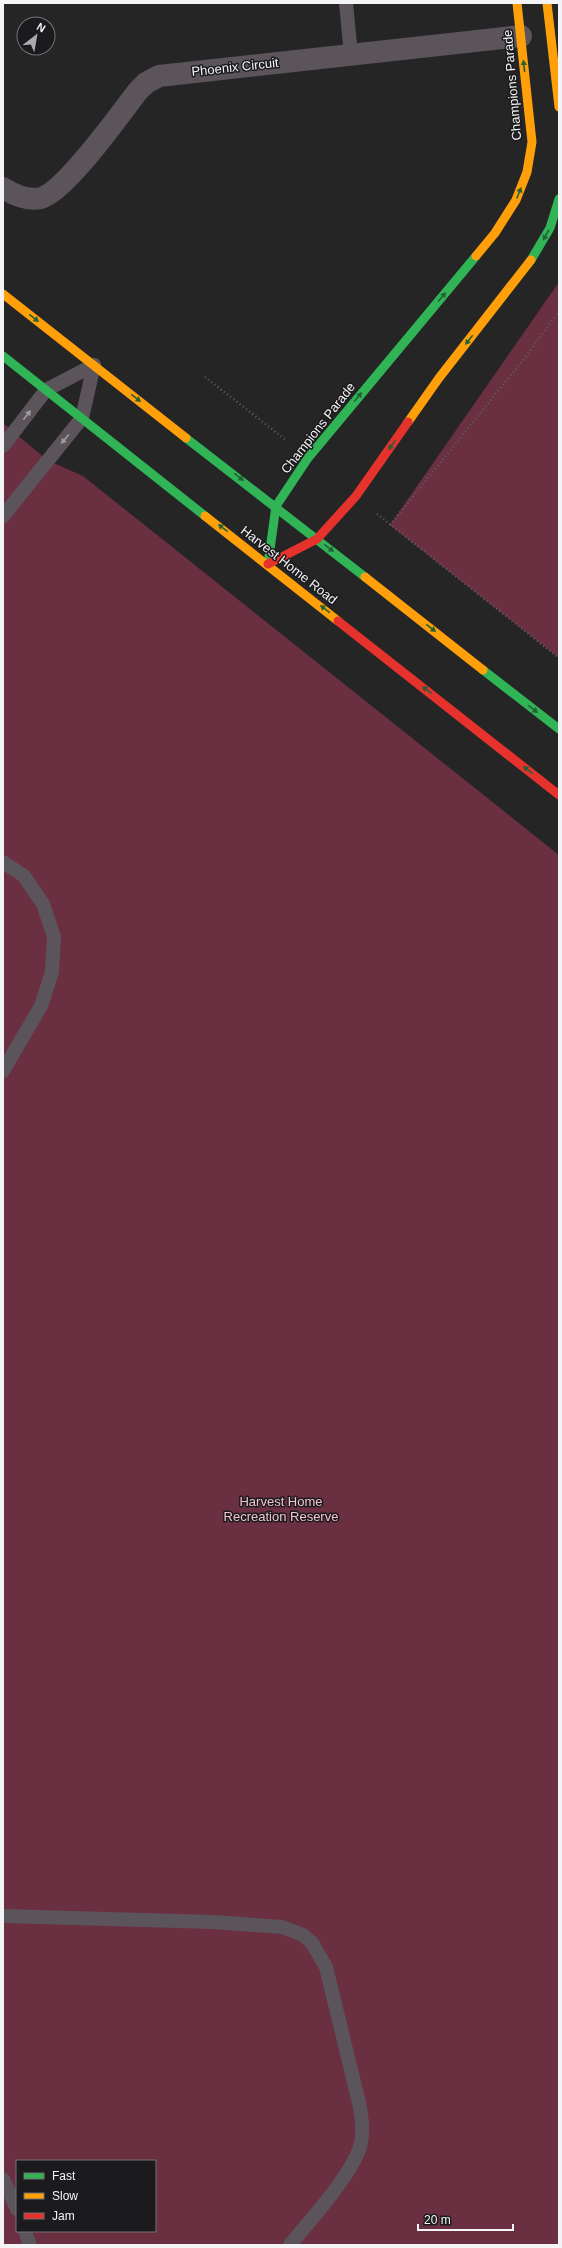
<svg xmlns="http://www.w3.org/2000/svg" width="562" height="2248" viewBox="0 0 562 2248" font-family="Arial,sans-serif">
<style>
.green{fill:#6a2f40;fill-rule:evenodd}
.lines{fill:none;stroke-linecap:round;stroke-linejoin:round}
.path{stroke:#605c60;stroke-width:2.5;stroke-dasharray:1 3;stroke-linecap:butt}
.lane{stroke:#5b545b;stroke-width:14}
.street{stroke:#5b545b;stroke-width:22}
.fast{stroke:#30b455;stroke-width:9}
.slow{stroke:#ff9f0a;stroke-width:9}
.jam{stroke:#e5322d;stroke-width:9}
.oneway{fill:#246037}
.oneway2{fill:#a09ca0}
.labels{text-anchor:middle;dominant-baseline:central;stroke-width:3;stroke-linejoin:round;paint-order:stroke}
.street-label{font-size:13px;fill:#f4f3f5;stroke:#1b1b1e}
.park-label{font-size:13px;fill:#f2c2cc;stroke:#1b1b1e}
</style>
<rect width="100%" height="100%" fill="#252526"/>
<g class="green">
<path d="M559,282V658L390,525Z"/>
<path d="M3,423L47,460L83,476L559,855V2245H3ZM17,2161H155V2231H17Z"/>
</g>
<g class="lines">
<g class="path">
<path d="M205,377L286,440"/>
<path d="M377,514L559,658"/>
<path d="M390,525L528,354L559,311"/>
</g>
<g class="lane">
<path d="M346,3L351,55"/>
<path d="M3,446L46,390L94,365"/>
<path d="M3,516L82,418L94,365"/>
<path d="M3,862L24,876L43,904L54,937L52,972L41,1006L3,1071"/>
<path d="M3,1916L213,1922L282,1927L303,1935L312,1943L326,1967L360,2107C362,2121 364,2134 360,2147C350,2177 311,2219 290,2245"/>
<path d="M3,2179L17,2209"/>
<path d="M25,2231L30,2245"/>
</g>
<path class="street" d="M3,188C14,195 27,201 41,198C66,191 120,114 138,91L146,83L159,76L521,36"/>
<g class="fast">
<path d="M531,260L550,228L559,199"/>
<path d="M3,356L205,516"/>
<path d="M186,438L365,577"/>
<path d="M268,564L276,506L308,458L476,256"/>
<path d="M483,670L559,729"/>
</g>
<g class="slow">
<path d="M547,3L559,107"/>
<path d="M476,256L495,233L516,200L527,172L532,142L517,3"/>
<path d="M3,294L186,438"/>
<path d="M408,422L439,378L531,260"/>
<path d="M205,516L338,621"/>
<path d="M365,577L483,670"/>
</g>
<g class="jam">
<path d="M268,564L317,539L356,496L408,422"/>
<path d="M338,621L559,795"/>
</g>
</g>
<defs><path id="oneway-solid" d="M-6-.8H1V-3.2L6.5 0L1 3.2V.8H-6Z"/></defs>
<g class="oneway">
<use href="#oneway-solid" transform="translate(524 66) rotate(-96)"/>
<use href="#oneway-solid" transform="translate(519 193) rotate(-68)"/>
<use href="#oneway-solid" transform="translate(546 235) rotate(119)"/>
<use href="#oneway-solid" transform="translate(442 297) rotate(-50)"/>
<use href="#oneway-solid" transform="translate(34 318) rotate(38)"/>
<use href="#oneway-solid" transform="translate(469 340) rotate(128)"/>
<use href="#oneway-solid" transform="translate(358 397) rotate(-50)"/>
<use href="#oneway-solid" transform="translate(136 398) rotate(38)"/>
<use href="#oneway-solid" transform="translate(392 445) rotate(125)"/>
<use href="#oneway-solid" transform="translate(239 477) rotate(38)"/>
<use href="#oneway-solid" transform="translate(223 528) rotate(-142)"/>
<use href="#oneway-solid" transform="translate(329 548) rotate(38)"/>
<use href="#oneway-solid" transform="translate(325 609) rotate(-142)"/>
<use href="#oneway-solid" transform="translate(431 628) rotate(38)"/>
<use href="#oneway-solid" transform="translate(427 690) rotate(-142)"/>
<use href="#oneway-solid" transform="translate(533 709) rotate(38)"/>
<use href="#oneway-solid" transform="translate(528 770) rotate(-142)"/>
</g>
<g class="oneway2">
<use href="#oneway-solid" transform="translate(27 415) rotate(-52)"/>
<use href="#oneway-solid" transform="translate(65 439) rotate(130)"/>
</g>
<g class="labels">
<g class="street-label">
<text transform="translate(235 67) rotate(-6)">Phoenix Circuit</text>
<text transform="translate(512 85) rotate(-95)">Champions Parade</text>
<text transform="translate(318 428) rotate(-52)">Champions Parade</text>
<text transform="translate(289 565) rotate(38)">Harvest Home Road</text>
</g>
<g class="park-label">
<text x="281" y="1501">Harvest Home<tspan x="281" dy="15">Recreation Reserve</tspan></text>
</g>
</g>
<rect width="562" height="2248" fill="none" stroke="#f4f3f5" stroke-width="8"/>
<rect x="16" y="2160" width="140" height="72" fill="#1b1b1e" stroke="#727174"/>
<rect x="24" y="2173" width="20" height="6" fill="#30b455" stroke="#727174"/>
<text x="52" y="2180" font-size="12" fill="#f4f3f5">Fast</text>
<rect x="24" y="2193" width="20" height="6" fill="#ff9f0a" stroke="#727174"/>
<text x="52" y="2200" font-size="12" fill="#f4f3f5">Slow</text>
<rect x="24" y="2213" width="20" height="6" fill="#e5322d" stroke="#727174"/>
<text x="52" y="2220" font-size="12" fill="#f4f3f5">Jam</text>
<g transform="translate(36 36) rotate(31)"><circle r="19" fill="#1b1b1e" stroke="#727174"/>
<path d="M0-3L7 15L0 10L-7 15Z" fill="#acabad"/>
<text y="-6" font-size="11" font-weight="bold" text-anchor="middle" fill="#f4f3f5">N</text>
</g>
<path d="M418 2224v6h95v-6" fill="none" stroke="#f4f3f5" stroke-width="2"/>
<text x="424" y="2224" font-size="12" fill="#f4f3f5" stroke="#1b1b1e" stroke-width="3" paint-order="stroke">20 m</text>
</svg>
